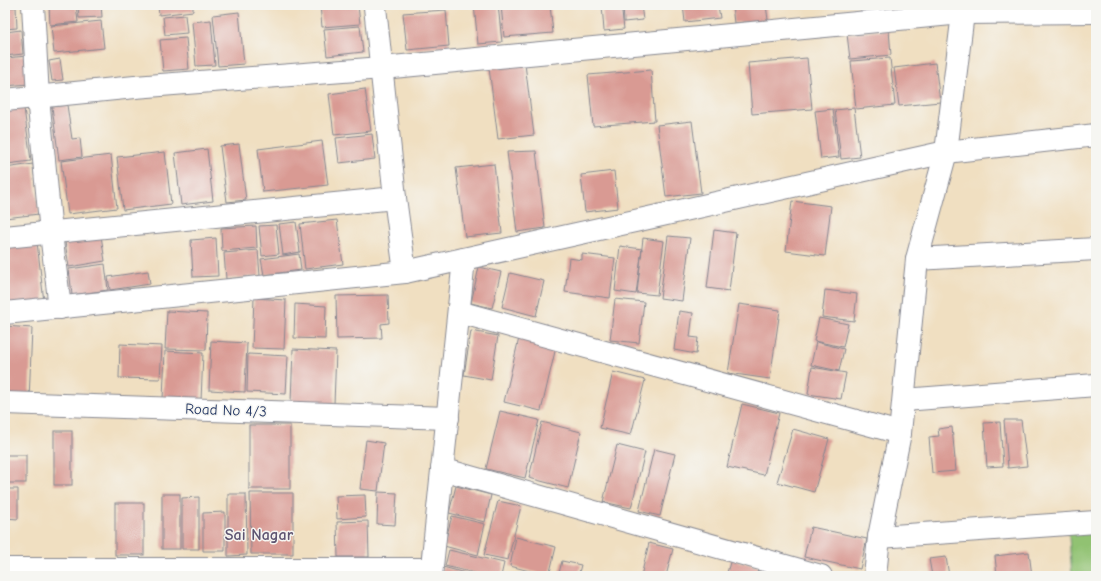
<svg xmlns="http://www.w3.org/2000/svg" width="1101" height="581" viewBox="0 0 1101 581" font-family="'Comic Neue',sans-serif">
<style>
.green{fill:#91c272;stroke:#567868}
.building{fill:#d99a93}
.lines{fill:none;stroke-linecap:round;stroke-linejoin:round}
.minor-casing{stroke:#868790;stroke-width:24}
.minor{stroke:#fff;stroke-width:22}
.labels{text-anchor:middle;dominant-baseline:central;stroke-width:3;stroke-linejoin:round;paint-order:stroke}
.street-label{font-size:15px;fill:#1b2f5e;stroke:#f6f6f2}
.neighbourhood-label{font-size:16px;font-weight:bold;fill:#5e5471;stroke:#f6f6f2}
</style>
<rect width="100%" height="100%" fill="#f6f6f2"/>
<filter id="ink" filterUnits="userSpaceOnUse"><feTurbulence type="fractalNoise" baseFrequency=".025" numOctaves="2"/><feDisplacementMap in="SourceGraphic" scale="8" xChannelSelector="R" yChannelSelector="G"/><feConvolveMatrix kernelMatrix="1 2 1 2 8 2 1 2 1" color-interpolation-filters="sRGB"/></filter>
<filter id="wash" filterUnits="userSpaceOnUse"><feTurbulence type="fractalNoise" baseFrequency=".012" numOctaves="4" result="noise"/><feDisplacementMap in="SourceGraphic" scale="16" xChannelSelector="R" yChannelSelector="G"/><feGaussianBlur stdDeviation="0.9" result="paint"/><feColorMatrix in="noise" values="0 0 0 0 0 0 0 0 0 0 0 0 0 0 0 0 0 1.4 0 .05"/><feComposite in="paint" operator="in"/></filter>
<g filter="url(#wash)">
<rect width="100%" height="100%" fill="#f0dfc1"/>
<path class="green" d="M1096,522V576H1072L1068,524Z"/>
<g id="blocks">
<g class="building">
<path d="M49,5H76L78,22L50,25Z"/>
<path d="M78,5H101L102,17L79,18Z"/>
<path d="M158,5H193V11L159,15Z"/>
<path d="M320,5H358L360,24L322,27Z"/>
<path d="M474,5H498L502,42L478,44Z"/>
<path d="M501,5H550L553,33L504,37Z"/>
<path d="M602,5H621L624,29L604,31Z"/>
<path d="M623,5H641L643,20L624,22Z"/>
<path d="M683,5H718L720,18L685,22Z"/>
<path d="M732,5H766L768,20L734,23Z"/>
<path d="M16,7L17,28L5,29V8Z"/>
<path d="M446,10L449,46L407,50L403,13Z"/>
<path d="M239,12L244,64L218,66L213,15Z"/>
<path d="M185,15L187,33L165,35L163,17Z"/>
<path d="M211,20L215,65L196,66L192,22Z"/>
<path d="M101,21L104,48L54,53L51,26Z"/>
<path d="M360,26L363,52L327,56L324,29Z"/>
<path d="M21,30L23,54L5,56V32Z"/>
<path d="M889,30L891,55L850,59L847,34Z"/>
<path d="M186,38L189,69L163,71L160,40Z"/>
<path d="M27,56L29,84L5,86V58Z"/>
<path d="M807,58L812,109L752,114L748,63Z"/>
<path d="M890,58L895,105L856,109L851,61Z"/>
<path d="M60,59L63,80L52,81L49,61Z"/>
<path d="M935,63L940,102L899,106L894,68Z"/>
<path d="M525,64L534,135L498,139L489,68Z"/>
<path d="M651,70L655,121L593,126L588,75Z"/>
<path d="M365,89L371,131L334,135L329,94Z"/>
<path d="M67,105L72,139L80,138L82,157L59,160L52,107Z"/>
<path d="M24,108L31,161L7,164L5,147V110Z"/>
<path d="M854,108L860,157L841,159L835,110Z"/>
<path d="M833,109L839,157L821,159L815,111Z"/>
<path d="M692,121L701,193L666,197L657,125Z"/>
<path d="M372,134L375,159L339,163L336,138Z"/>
<path d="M322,141L328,185L263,192L258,149Z"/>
<path d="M239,144L246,200L227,202L220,146Z"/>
<path d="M207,149L213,201L181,205L175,153Z"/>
<path d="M536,151L545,228L517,232L507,152Z"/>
<path d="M165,152L171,204L123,210L117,157Z"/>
<path d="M111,155L117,208L68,214L61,161Z"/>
<path d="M33,164L39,214L5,218V168Z"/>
<path d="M494,164L502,233L465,237L456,168Z"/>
<path d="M614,171L618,208L585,212L581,175Z"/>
<path d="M792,201L831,206L825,256L786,251Z"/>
<path d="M337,220L343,264L305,269L300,224Z"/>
<path d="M296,222L300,252L283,255L279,224Z"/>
<path d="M276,225L279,254L262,256L259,226Z"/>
<path d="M256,226L257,248L222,251L221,228Z"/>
<path d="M714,230L736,233L729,291L707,288Z"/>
<path d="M101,236L105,261L69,267L65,242Z"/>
<path d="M668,236L690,238L682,301L660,298Z"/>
<path d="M216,238L218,276L193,277L191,240Z"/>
<path d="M643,238L664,241L657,295L637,293Z"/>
<path d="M37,242L44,302L7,307L5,293V246Z"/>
<path d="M620,246L642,249L636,294L615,291Z"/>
<path d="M258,250L260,276L226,279L224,253Z"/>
<path d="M299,254L301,270L264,275L261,259Z"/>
<path d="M582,254L615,258L610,298L565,292L569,258L582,260Z"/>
<path d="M105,264L108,290L72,295L69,269Z"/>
<path d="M479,267L501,272L492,308L471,303Z"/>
<path d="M148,271L150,284L110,290L108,277Z"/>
<path d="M510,273L544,281L536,316L502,307Z"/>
<path d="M825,290L857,294L854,321L822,317Z"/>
<path d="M388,295L389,323L381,324L382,338L337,339L336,296Z"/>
<path d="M254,298L286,300L284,349L252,348Z"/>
<path d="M615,299L644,302L639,343L610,340Z"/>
<path d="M295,304L326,306L325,339L294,338Z"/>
<path d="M739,304L780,310L770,379L728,373Z"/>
<path d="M167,311L207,313L206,350L165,349Z"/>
<path d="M679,311L693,313L690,337L698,338L696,354L674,350Z"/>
<path d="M819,318L848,324L843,347L814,341Z"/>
<path d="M5,326L32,328L29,400L5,399Z"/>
<path d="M471,331L498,336L491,380L464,375Z"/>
<path d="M519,338L556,347L541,411L504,402Z"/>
<path d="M211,341L247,343L245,392L209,390Z"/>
<path d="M816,342L844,349L839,371L811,365Z"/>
<path d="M120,344L162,346L160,379L119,378Z"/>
<path d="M293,349L336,351L334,404L291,402Z"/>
<path d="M165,351L203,353L201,401L163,399Z"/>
<path d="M248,354L288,356L286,394L247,392Z"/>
<path d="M812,367L846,373L841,399L808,394Z"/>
<path d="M613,372L645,380L631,435L600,428Z"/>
<path d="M742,404L779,413L764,475L727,467Z"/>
<path d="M500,411L539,420L525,478L486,469Z"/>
<path d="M1004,420H1021L1027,466L1008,468Z"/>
<path d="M542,422L581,432L568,488L529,478Z"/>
<path d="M1000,422L1003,466L987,467L984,423Z"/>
<rect x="249" y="425" width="41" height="64"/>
<path d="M952,427L956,471L932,473L929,437L939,436L938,429Z"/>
<path d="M793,429L829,439L814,492L777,482Z"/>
<rect x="54" y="431" width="18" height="54"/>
<path d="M366,440L384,443L378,491L360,489Z"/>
<path d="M617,445L645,452L631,508L603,502Z"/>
<path d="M654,449L675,454L660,516L639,511Z"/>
<rect x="5" y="455" width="21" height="28"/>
<path d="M456,486L491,495L485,522L449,513Z"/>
<path d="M5,489H18V519L5,518Z"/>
<path d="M378,492L397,493L395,525L377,524Z"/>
<path d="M250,493H293V554H251Z"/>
<rect x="162" y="494" width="18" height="55"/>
<path d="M228,494H246L247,555L228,556Z"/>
<path d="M365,495L366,517L337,519L336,496Z"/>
<path d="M199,497V549H182V498Z"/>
<path d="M498,501L521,506L508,560L484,555Z"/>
<rect x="115" y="503" width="29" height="52"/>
<path d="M225,512V551H203V513Z"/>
<path d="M452,516L485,524L478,555L444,546Z"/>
<path d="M368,521L369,557H338L337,522Z"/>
<path d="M811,527L867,539L860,569L804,557Z"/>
<path d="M516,537L556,547L549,576L510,566Z"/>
<path d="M649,543L673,549L666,576H641Z"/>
<path d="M449,550L504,563L501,576H487L445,566Z"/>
<path d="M1029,552L1032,576H997L995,556Z"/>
<path d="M946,557L949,576H932L929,559Z"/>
<path d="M731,559L759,567L756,576H726Z"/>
<path d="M562,561L581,565L578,576H569L559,573Z"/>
<path d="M443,567L465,573L464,576H441Z"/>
</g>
</g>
</g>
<g filter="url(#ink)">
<use href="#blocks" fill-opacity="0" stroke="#868790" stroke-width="1"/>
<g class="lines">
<defs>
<g id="minor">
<path d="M33,5L38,97L51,233L60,308"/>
<path d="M375,7L395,198L405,272"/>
<path d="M5,100L135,87L382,68L962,13L1096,12"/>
<path d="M5,237L395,198"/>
<path d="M917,259L1096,249"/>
<path d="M459,312L900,433"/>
<path d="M5,313L405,272L946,152L1096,135"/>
<path d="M904,400L1096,385"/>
<path d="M5,403L448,418"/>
<path d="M442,469L821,576"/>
<path d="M879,537L1096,522"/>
<path d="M5,569H431"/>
<path d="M431,576L464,259"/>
<path d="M875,576L879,537L900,433L917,259L946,152L964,5"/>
</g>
</defs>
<use href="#minor" class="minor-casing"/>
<use href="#minor" class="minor"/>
</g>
</g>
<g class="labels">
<g class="street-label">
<text transform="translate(226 410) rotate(2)">Road No 4/3</text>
</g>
<g class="neighbourhood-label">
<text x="259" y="535">Sai Nagar</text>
</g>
</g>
<rect width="1101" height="581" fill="none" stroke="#f6f6f2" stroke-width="20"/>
</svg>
